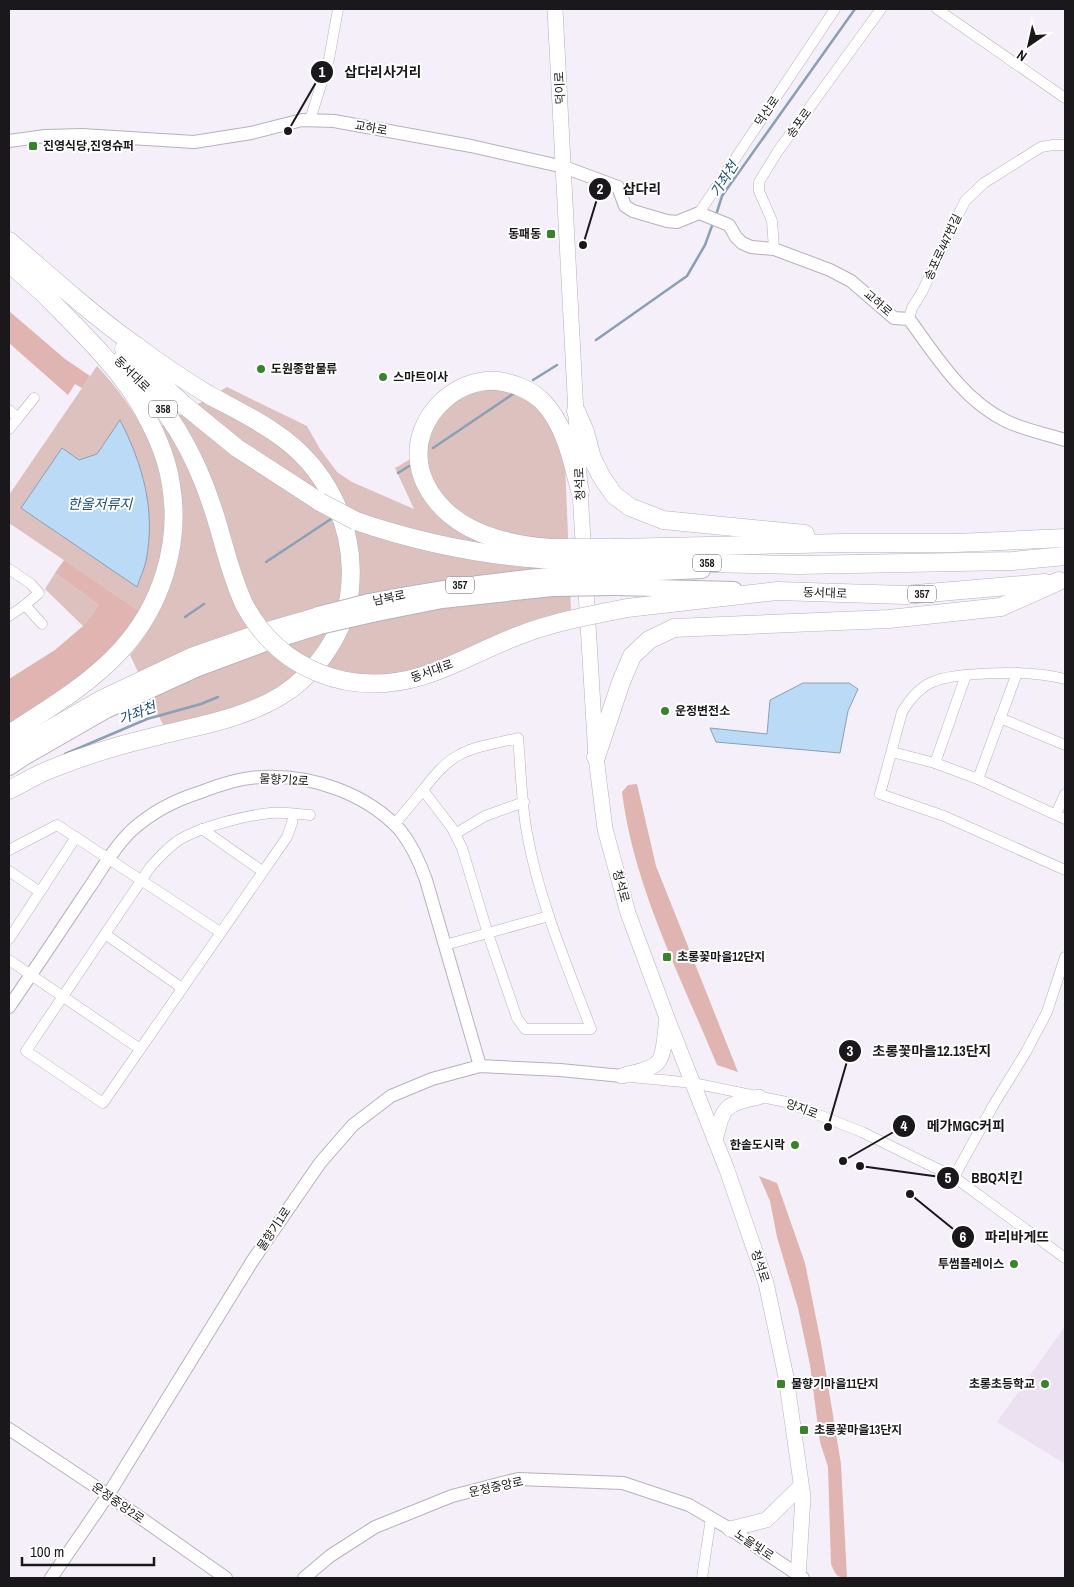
<svg xmlns="http://www.w3.org/2000/svg" width="1074" height="1587" viewBox="0 0 1074 1587" font-family="'Archivo Narrow','Noto Sans KR',sans-serif">
<style>
.built{fill:#ece1f1}
.green{fill:#ddc1bf}
.forest{fill:#e0b4b0}
.water{fill:#badaf6;stroke:#8aa0b4}
.lines{fill:none;stroke-linecap:round;stroke-linejoin:round}
.stream{stroke:#8aa0b4;stroke-width:2.5}
.minor-casing{stroke:#b8b1bb;stroke-width:11}
.tertiary-casing{stroke:#b8b1bb;stroke-width:14}
.secondary-casing{stroke:#b8b1bb;stroke-width:16}
.primary-casing{stroke:#b8b1bb;stroke-width:18}
.trunk-casing{stroke:#b8b1bb;stroke-width:19}
.minor{stroke:#fff;stroke-width:10}
.tertiary{stroke:#fff;stroke-width:12}
.secondary{stroke:#fff;stroke-width:15}
.primary{stroke:#fff;stroke-width:16}
.trunk{stroke:#fff;stroke-width:18}
.primary-bridge-casing{stroke:#b8b1bb;stroke-width:18;stroke-linecap:butt}
.trunk-bridge-casing{stroke:#b8b1bb;stroke-width:19;stroke-linecap:butt}
.primary-bridge{stroke:#fff;stroke-width:16}
.trunk-bridge{stroke:#fff;stroke-width:18}
.poi-dot{fill:#39842b;stroke:#fff;stroke-width:2}
.labels{text-anchor:middle;dominant-baseline:central;stroke-width:4;stroke-linejoin:round;paint-order:stroke}
.shield{fill:#fff;stroke:#5f5d5f;stroke-width:1}
.shield-label{font-size:11px;font-weight:bold;fill:#1a181b}
.street-label{font-size:12px;fill:#1a181b;stroke:#fff}
.poi-label{font-size:12px;font-weight:bold;fill:#1a181b;stroke:#fff;text-anchor:start}
.water-label{font-size:14px;font-style:italic;fill:#205075;stroke:#fff}
.leader{fill:none;stroke:#1a181b;stroke-width:2}
.callout-dot{fill:#1a181b;stroke:#fff;stroke-width:2}
.mark-label{font-size:15px;text-anchor:middle;font-weight:bold;fill:#fff}
.callout-label{font-size:14px;text-anchor:middle;font-weight:bold;fill:#1a181b;stroke:#fff;stroke-width:4;stroke-linejoin:round;paint-order:stroke}
</style>
<rect width="100%" height="100%" fill="#f5eff9"/>
<path class="built" d="M1065,1326V1464L997,1422Z"/>
<g class="green">
<path d="M97,366C141,414 168,462 164,529C164,538 165,548 163,556C158,575 149,594 142,613L9,523V495Z"/>
<path d="M488,386L522,393L549,418L565,462L571,611L437,663L405,673L375,676L347,673L283,686L233,711L164,727L130,655C167,611 193,542 179,485C174,465 167,446 161,426L227,387L307,426L320,449L337,472L352,482L414,509L395,468L426,450L435,422L459,397Z"/>
<path d="M55,573L99,605L83,626L45,589Z"/>
</g>
<g class="forest">
<path d="M9,311L65,359L90,376L82,388L75,384L68,395L9,343Z"/>
<path d="M64,560L142,613L96,665L9,727V679L55,650L83,626L99,605L55,573Z"/>
<path d="M637,784L656,866L738,1072L717,1065C681,977 634,888 622,792L628,785Z"/>
<path d="M759,1176L777,1183L805,1263L821,1343L841,1464L847,1578C836,1578 835,1573 831,1564L828,1467L820,1442L810,1365L798,1308L777,1237L770,1201Z"/>
</g>
<g class="water">
<path d="M120,420C143,465 156,510 146,561C144,570 140,578 137,587L21,508L62,448L79,460L97,454Z"/>
<path d="M803,683H849L858,689L848,711L840,753L716,742L710,728L767,734L770,700Z"/>
</g>
<g class="lines">
<g class="stream">
<path d="M716,215L722,196L855,9"/>
<path d="M596,340L687,276L705,245L713,223"/>
<path d="M533,380L557,365"/>
<path d="M433,448L513,394"/>
<path d="M398,473L409,466"/>
<path d="M266,562L334,517"/>
<path d="M185,617L204,604"/>
<path d="M65,754L147,719L201,704L218,697"/>
</g>
<defs>
<g id="minor">
<path d="M937,9L1065,98"/>
<path d="M310,120L329,59L338,9"/>
<path d="M699,213L835,9"/>
<path d="M774,249L772,221L759,191V182L778,151L881,9"/>
<path d="M909,319L912,308L922,292L965,201L984,183L1041,147L1053,145H1065"/>
<path d="M9,410L18,418L9,429"/>
<path d="M18,418L34,398"/>
<path d="M9,569L31,584L39,593L25,605L9,616"/>
<path d="M25,605L42,624"/>
<path d="M1065,679C1033,671 999,672 965,675C955,676 945,677 935,681C920,686 910,699 902,712L880,794L944,816L1065,870"/>
<path d="M1000,718L1065,745"/>
<path d="M518,738C521,769 521,802 527,833C539,901 567,965 591,1029H525L517,1018L488,934L462,848L452,828L423,790C433,777 444,763 459,755C477,745 499,743 518,738Z"/>
<path d="M892,752L935,763L978,779L1065,819"/>
<path d="M935,763L966,675"/>
<path d="M978,779L1017,673"/>
<path d="M293,814L292,823L287,837L103,1103L26,1051L151,866C160,857 168,847 179,840C200,827 247,815 271,813C284,812 297,814 310,815"/>
<path d="M1056,814L1065,794"/>
<path d="M394,825L423,790"/>
<path d="M202,829L262,871"/>
<path d="M455,834L485,816L524,802"/>
<path d="M9,850L57,825L220,932"/>
<path d="M9,871L40,892"/>
<path d="M105,934L182,988"/>
<path d="M9,939L76,837"/>
<path d="M445,945L549,916"/>
<path d="M9,960L140,1049"/>
<path d="M631,1077L693,1083L786,1102L862,1132L954,1177L1065,1258"/>
<path d="M954,1177L994,1104L1026,1052L1047,1012L1065,957"/>
<path d="M702,1578L711,1518"/>
</g>
<g id="tertiary">
<path d="M9,141L45,136L82,135L194,142L251,133L302,120L334,121L471,146L564,167L618,187L625,206L633,211L667,221L677,222L699,213L729,225L736,237L742,243L751,247L774,249L830,270L851,281L894,318L909,319C936,356 963,400 1006,421C1025,430 1046,434 1065,440"/>
<path d="M9,1007C35,969 61,930 87,891C101,871 114,847 132,830C152,812 175,800 201,792C219,785 244,777 263,777C312,775 366,793 400,830C412,845 420,863 426,880L480,1066"/>
<path d="M9,1429L108,1495L226,1578"/>
<path d="M51,1578L108,1495L253,1260L320,1163L353,1125L391,1096L432,1079L480,1066L560,1070L622,1076"/>
<path d="M304,1578L330,1556L375,1527L452,1496L518,1479L623,1483L689,1505L730,1529L803,1578"/>
</g>
<g id="secondary">
<path d="M555,9L580,491L596,757L605,829L628,913L667,1018L727,1170L766,1283L786,1377L803,1497L798,1578"/>
<path d="M9,751L101,698L192,655L259,632L318,615"/>
<path d="M622,1076C633,1072 650,1071 658,1062C665,1054 665,1030 667,1019"/>
<path d="M715,1140C724,1105 724,1105 759,1097"/>
<path d="M730,1529L766,1520L801,1486"/>
</g>
<g id="primary">
<path d="M615,574L702,570"/>
<path d="M616,587L734,590"/>
<path d="M369,602C431,590 489,581 551,576"/>
<path d="M372,614L442,600L552,588"/>
<path d="M9,767L24,757L106,710L198,668L265,643L320,626"/>
</g>
<g id="trunk">
<path d="M9,241C50,276 91,314 135,345C159,363 184,380 209,395C231,407 254,418 274,432C326,466 356,526 350,588C347,630 317,673 282,695C242,720 194,726 149,738C116,746 83,756 51,769C36,775 23,783 9,790"/>
<path d="M9,263L52,301"/>
<path d="M124,349L183,404L237,448L320,502"/>
<path d="M120,361C167,404 195,452 214,512C224,543 230,574 244,604"/>
<path d="M576,411L585,432L592,458L601,476L614,495L630,507L663,520L805,534"/>
<path d="M356,521C420,543 485,556 553,560"/>
<path d="M551,548C516,545 477,538 449,514C434,501 421,482 419,462C413,419 454,377 498,381C513,383 531,390 542,401C565,424 572,460 580,491"/>
<path d="M615,548L844,543H956L1065,538"/>
<path d="M615,561L799,565L1012,561L1065,556"/>
<path d="M627,608L777,591L905,595L1045,583"/>
<path d="M9,734C48,709 89,685 121,650C161,607 181,544 171,485C167,455 153,427 138,401C112,360 76,327 43,293"/>
<path d="M596,757L621,682L632,656L649,640L674,628L889,619L1001,607L1059,581"/>
</g>
</defs>
<use href="#minor" class="minor-casing"/>
<use href="#tertiary" class="tertiary-casing"/>
<use href="#secondary" class="secondary-casing"/>
<use href="#primary" class="primary-casing"/>
<use href="#trunk" class="trunk-casing"/>
<use href="#minor" class="minor"/>
<use href="#tertiary" class="tertiary"/>
<use href="#secondary" class="secondary"/>
<use href="#primary" class="primary"/>
<use href="#trunk" class="trunk"/>
<defs>
<g id="primary-bridge">
<path d="M551,576L615,574"/>
<path d="M552,588L616,587"/>
<path d="M318,615L369,602"/>
<path d="M320,626L372,614"/>
</g>
<g id="trunk-bridge">
<path d="M320,502L356,521"/>
<path d="M551,548H615"/>
<path d="M553,560L615,561"/>
<path d="M244,604C279,670 350,698 422,676C455,666 487,647 520,635C554,622 591,615 627,608"/>
</g>
</defs>
<use href="#primary-bridge" class="primary-bridge-casing"/>
<use href="#trunk-bridge" class="trunk-bridge-casing"/>
<use href="#primary-bridge" class="primary-bridge"/>
<use href="#trunk-bridge" class="trunk-bridge"/>
</g>
<g class="poi-dot">
<rect x="28" y="141" width="10" height="10" rx="2.5"/>
<rect x="546" y="229" width="10" height="10" rx="2.5"/>
<circle cx="261" cy="369" r="5"/>
<circle cx="383" cy="377" r="5"/>
<circle cx="665" cy="711" r="5"/>
<rect x="662" y="952" width="10" height="10" rx="2.5"/>
<circle cx="795" cy="1145" r="5"/>
<circle cx="1014" cy="1264" r="5"/>
<rect x="776" y="1379" width="10" height="10" rx="2.5"/>
<circle cx="1045" cy="1384" r="5"/>
<rect x="799" y="1425" width="10" height="10" rx="2.5"/>
</g>
<g class="labels">
<g class="shield">
<rect x="149" y="400.5" width="28" height="17" rx="4"/>
<rect x="693" y="554.5" width="28" height="17" rx="4"/>
<rect x="446" y="576.5" width="28" height="17" rx="4"/>
<rect x="908" y="585.5" width="28" height="17" rx="4"/>
</g>
<g class="shield-label">
<text x="163" y="409">358</text>
<text x="707" y="563">358</text>
<text x="460" y="585">357</text>
<text x="922" y="594">357</text>
</g>
<g class="street-label">
<text transform="translate(560 88) rotate(-93)">덕이로</text>
<text transform="translate(767 111) rotate(-56)">덕산로</text>
<text transform="translate(799 123) rotate(-54)">송포로</text>
<text transform="translate(371 128) rotate(10)">교하로</text>
<text transform="translate(943 247) rotate(-65)">송포로447번길</text>
<text transform="translate(878 303) rotate(41)">교하로</text>
<text transform="translate(132 374) rotate(45)">동서대로</text>
<text transform="translate(580 484) rotate(-93)">청석로</text>
<text transform="translate(825 593) rotate(2)">동서대로</text>
<text transform="translate(389 598) rotate(-12)">남북로</text>
<text transform="translate(432 671) rotate(-20)">동서대로</text>
<text transform="translate(284 780) rotate(3)">물향기2로</text>
<text transform="translate(621 886) rotate(75)">청석로</text>
<text transform="translate(802 1109) rotate(20)">양지로</text>
<text transform="translate(274 1229) rotate(-56)">물향기1로</text>
<text transform="translate(760 1266) rotate(72)">청석로</text>
<text transform="translate(496 1487) rotate(-12)">운정중앙로</text>
<text transform="translate(118 1503) rotate(35)">운정중앙2로</text>
<text transform="translate(754 1545) rotate(34)">노을빛로</text>
</g>
<g class="poi-label">
<text x="43" y="146">진영식당,진영슈퍼</text>
<text x="541" y="234" text-anchor="end">동패동</text>
<text x="271" y="369">도원종합물류</text>
<text x="393" y="377">스마트이사</text>
<text x="675" y="711">운정변전소</text>
<text x="677" y="957">초롱꽃마을12단지</text>
<text x="785" y="1145" text-anchor="end">한솥도시락</text>
<text x="1004" y="1264" text-anchor="end">투썸플레이스</text>
<text x="791" y="1384">물향기마을11단지</text>
<text x="1035" y="1384" text-anchor="end">초롱초등학교</text>
<text x="814" y="1430">초롱꽃마을13단지</text>
</g>
<g class="water-label">
<text transform="translate(724 179) rotate(-58)">가좌천</text>
<text x="100" y="504">한울저류지</text>
<text transform="translate(137 713) rotate(-21)">가좌천</text>
</g>
</g>
<path class="leader" d="M288 131L322 72M583 245L600 189M828 1127L850 1051M843 1161L904 1126M860 1166L948 1178M910 1194L963 1237"/>
<g class="callout-dot">
<circle cx="288" cy="131" r="5"/>
<circle cx="583" cy="245" r="5"/>
<circle cx="828" cy="1127" r="5"/>
<circle cx="843" cy="1161" r="5"/>
<circle cx="860" cy="1166" r="5"/>
<circle cx="910" cy="1194" r="5"/>
<circle cx="322" cy="72" r="12"/>
<circle cx="600" cy="189" r="12"/>
<circle cx="850" cy="1051" r="12"/>
<circle cx="904" cy="1126" r="12"/>
<circle cx="948" cy="1178" r="12"/>
<circle cx="963" cy="1237" r="12"/>
</g>
<g class="mark-label">
<text x="322" y="77">1</text>
<text x="600" y="194">2</text>
<text x="850" y="1056">3</text>
<text x="904" y="1131">4</text>
<text x="948" y="1183">5</text>
<text x="963" y="1242">6</text>
</g>
<g class="callout-label">
<text x="383" y="77">삽다리사거리</text>
<text x="642" y="194">삽다리</text>
<text x="932" y="1056">초롱꽃마을12.13단지</text>
<text x="966" y="1131">메가MGC커피</text>
<text x="997" y="1183">BBQ치킨</text>
<text x="1017" y="1242">파리바게뜨</text>
</g>
<rect width="1074" height="1587" fill="none" stroke="#1a181b" stroke-width="20"/>
<g transform="translate(1029 45) rotate(214)" stroke="#ffffff" stroke-width="4" paint-order="stroke">
<path d="M0-4L9 19L0 12L-9 19Z" fill="#1a181b"/>
<text y="-8" font-size="14" font-weight="bold" text-anchor="middle" fill="#1a181b">N</text>
</g>
<path d="M22 1557v8h132v-8" fill="none" stroke="#1a181b" stroke-width="2.5"/>
<text x="30" y="1557" font-size="15" fill="#1a181b" stroke="#ffffff" stroke-width="4" paint-order="stroke">100 m</text>
</svg>
